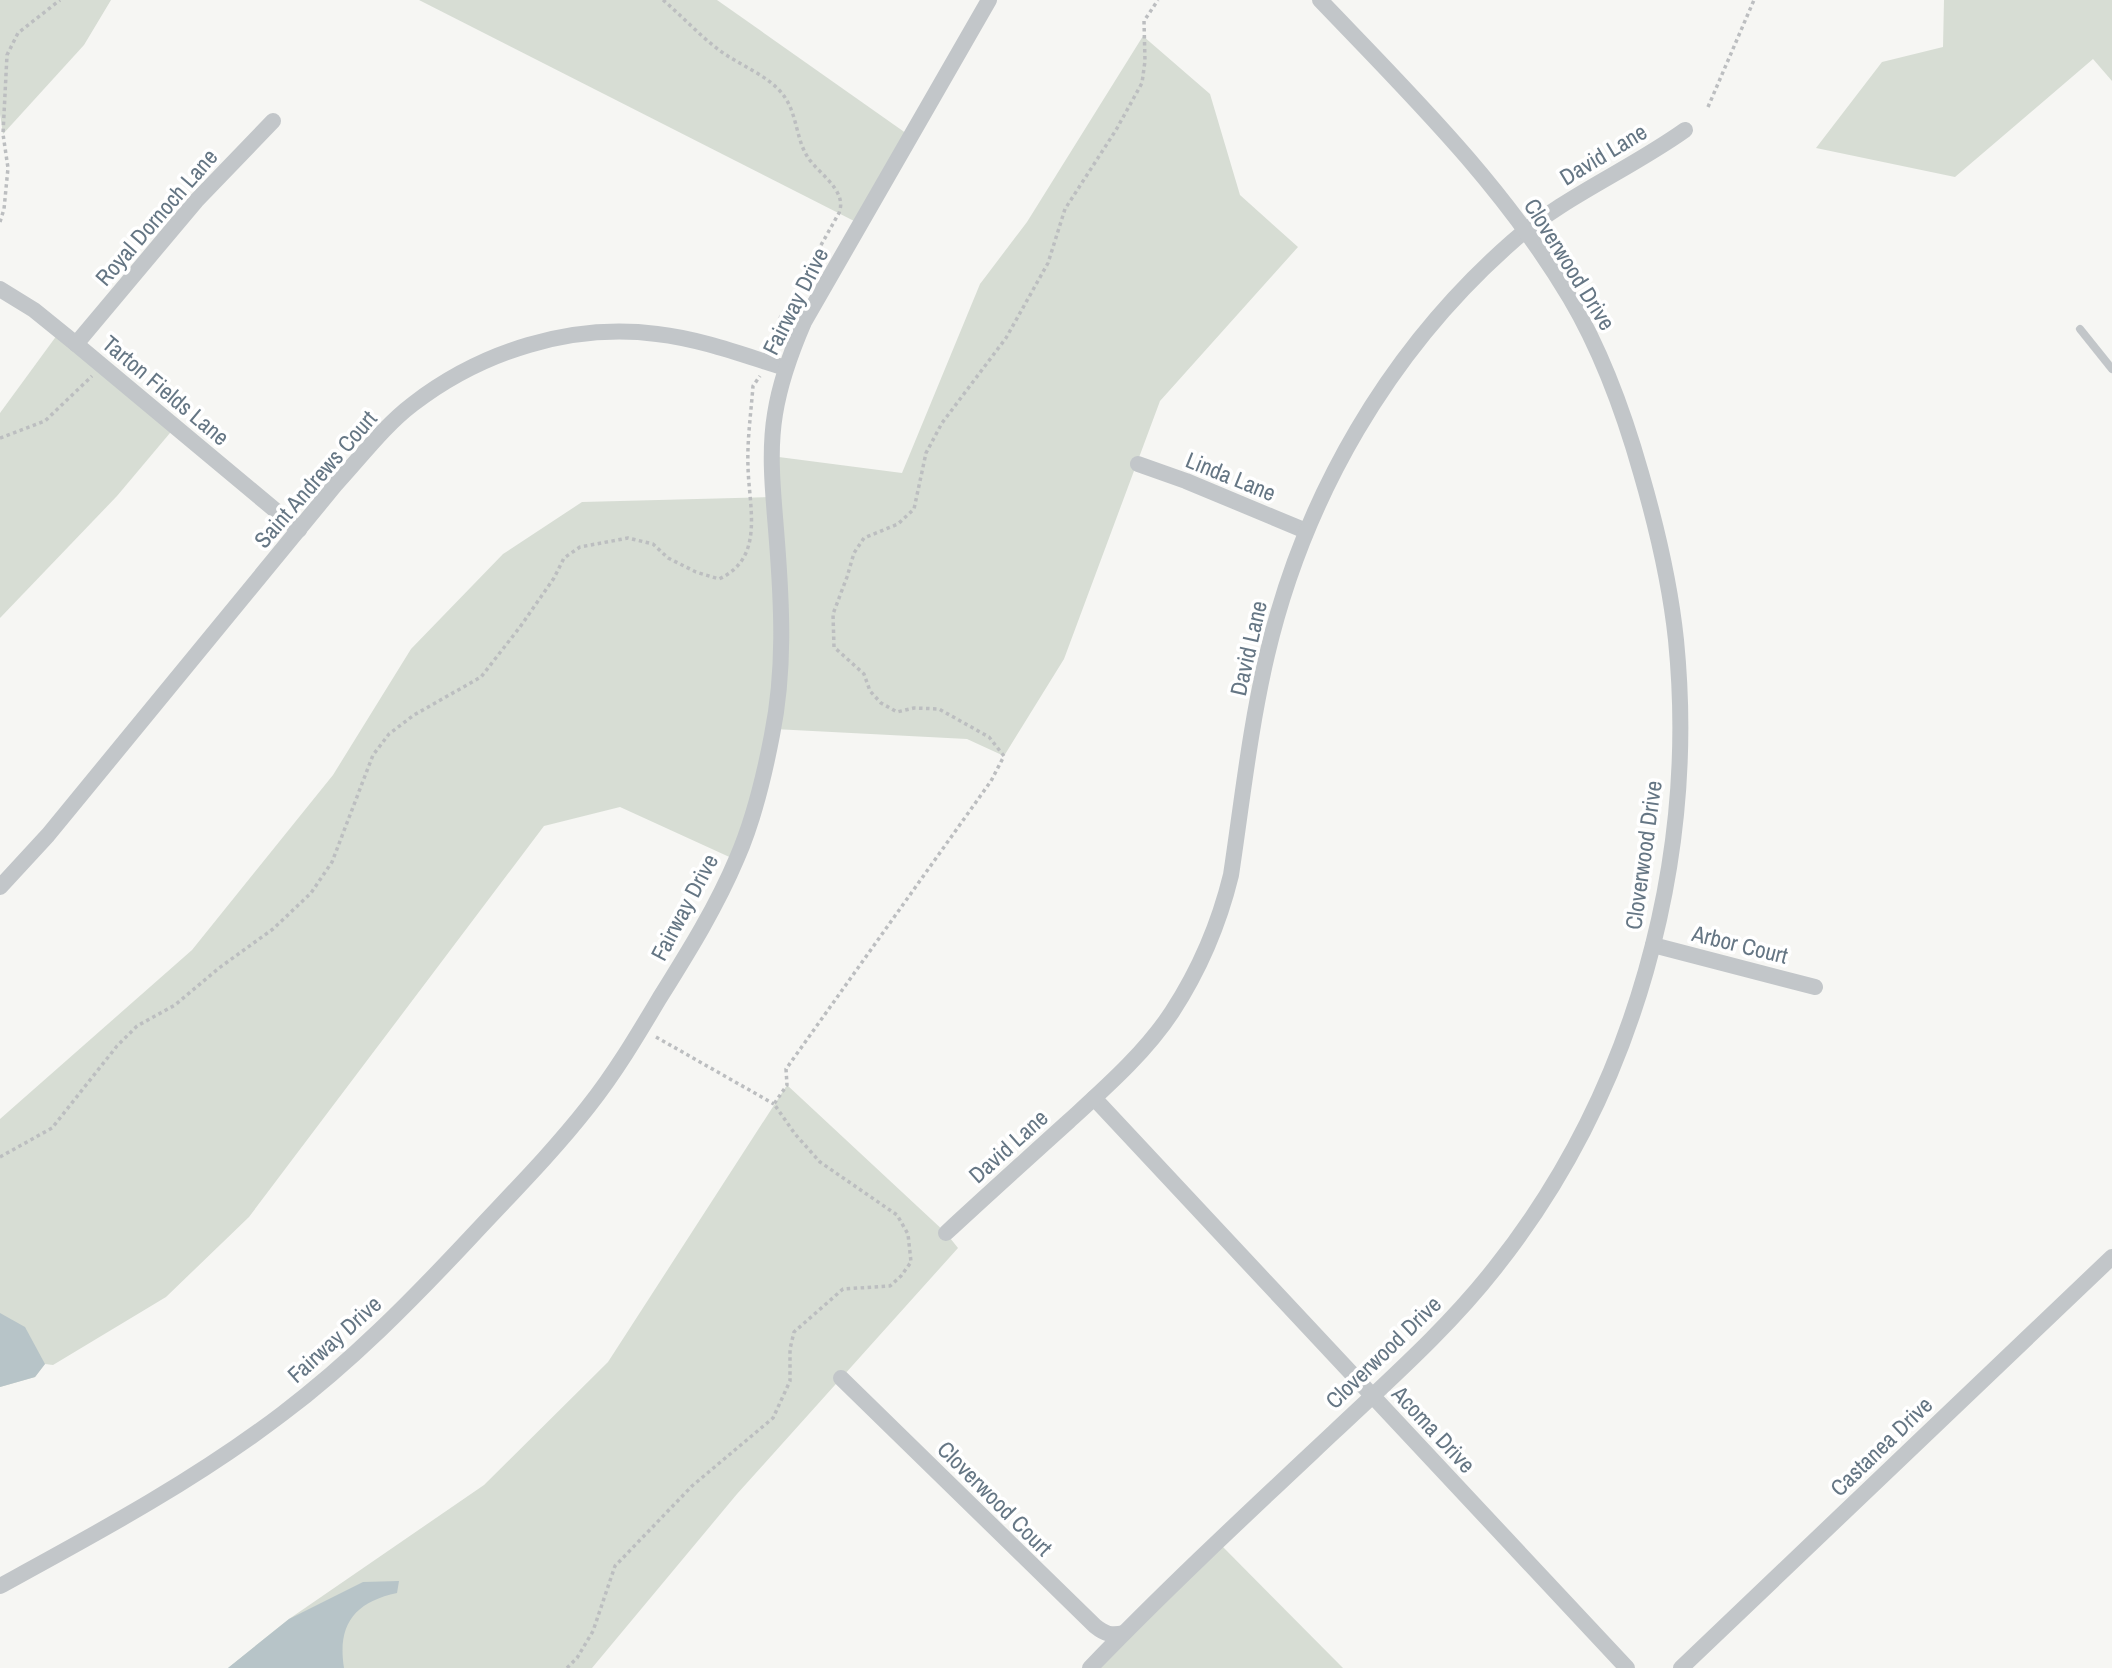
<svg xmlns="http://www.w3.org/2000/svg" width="2112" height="1668" viewBox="0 0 2112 1668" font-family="'Archivo Narrow',sans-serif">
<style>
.green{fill:#d7ddd4}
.water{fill:#b7c4c8}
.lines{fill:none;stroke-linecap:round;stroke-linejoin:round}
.path{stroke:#bcbec0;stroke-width:3.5;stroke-dasharray:3.5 3.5;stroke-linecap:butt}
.lane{stroke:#c2c6c9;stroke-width:8}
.street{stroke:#c2c6c9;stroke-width:16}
.labels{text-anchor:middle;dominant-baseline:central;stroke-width:7;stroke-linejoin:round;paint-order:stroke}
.street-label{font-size:23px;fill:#657684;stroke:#fff}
</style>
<rect width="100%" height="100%" fill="#f6f6f3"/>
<g class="green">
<path d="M0,0H111L84,45L3,134L0,114Z"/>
<path d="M419,0H717L910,136L860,224Z"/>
<path d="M1944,0H2112V81L2093,59L1955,177L1816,148L1882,62L1943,47Z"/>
<path d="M1143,36L1210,94L1240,195L1298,247L1160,401L1064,659L1004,756L967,739L774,729L736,860L620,807L544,826L249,1217L166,1297L53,1365L45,1364L35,1377L0,1387V1119L192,950L333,775L411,649L503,554L582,502L774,497L771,456L902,473L980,284L1027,222Z"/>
<path d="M60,331L175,427L117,496L0,618V413Z"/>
<path d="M787,1085L946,1233L958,1248L737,1494L592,1668H228L289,1619L484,1485L608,1362Z"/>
<path d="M1218,1542L1343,1668H1090Z"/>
</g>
<g class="water">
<path d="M0,1313L25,1327L45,1364L35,1377L0,1387Z"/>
<path d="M399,1581L397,1593C355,1602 337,1624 344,1668H228L289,1619L363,1582Z"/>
</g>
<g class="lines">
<g class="path">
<path d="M663,0C682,16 699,35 719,50C739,65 770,76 784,96C797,114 796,138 807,156C818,174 848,190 839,213L779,320L771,346"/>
<path d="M1708,107L1754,0"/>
<path d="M0,222L4,209L8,168L3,134L7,55L18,33L60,0"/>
<path d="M0,438L45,421L92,376"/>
<path d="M656,1037L774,1104"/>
<path d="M0,1157L52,1128L117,1046L137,1026L175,1005L219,968L273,929L311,893L332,862L373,755L389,734L414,715L481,677L520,627L554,578L564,558L580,547L628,538L653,544L668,558L696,572L719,579C765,558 749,508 748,467C747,440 751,413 753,386L760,376"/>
<path d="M567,1668L577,1658L593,1631L615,1566L692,1486L773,1418L790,1381V1349L794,1332L843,1289L890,1286L901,1276L911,1262L908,1234L897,1215L820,1162L795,1134L774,1104L787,1085L786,1069L991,781L1004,756L989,737L939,709L914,708L897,712L881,703L870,691L864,674L834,647L833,614L847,577L854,553L864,538L898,524L914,509L926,453L942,423L1006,338L1048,263L1065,209L1116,130L1142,83L1145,61L1144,21L1158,0"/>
</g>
<path class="lane" d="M2080,329L2112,369"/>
<g class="street">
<path d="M0,289L34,310L76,344L299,530"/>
<path d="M76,344L196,201L273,121"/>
<path d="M1138,464L1186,481L1306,531"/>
<path d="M0,887L48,835L336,484C361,457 384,426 413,404C482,351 571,323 657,334C701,339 743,355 785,368"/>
<path d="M1653,945L1815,987"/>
<path d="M1094,1098L1627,1668"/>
<path d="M946,1233C987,1195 1028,1158 1069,1121C1105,1088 1145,1053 1172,1012C1200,969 1219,924 1231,875C1242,802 1250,727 1267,655C1304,497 1389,350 1512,242C1563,197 1629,170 1685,130"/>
<path d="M841,1378L1095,1626C1105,1634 1111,1636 1124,1633"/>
<path d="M0,1586C97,1533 194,1481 282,1414C351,1362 411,1301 470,1238C510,1195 552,1153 588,1107C615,1073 637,1036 659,999C687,954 716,908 737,858C754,819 764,777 772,735C785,671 782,607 777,542C774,500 768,456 775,414C780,382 791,352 804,322L989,0"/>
<path d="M1090,1668C1168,1587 1252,1509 1334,1432C1390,1379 1448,1328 1495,1268C1634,1093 1698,861 1676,640C1670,583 1657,528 1641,473C1624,413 1602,352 1570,298C1503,185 1410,94 1320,0"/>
<path d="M1681,1668L2112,1257"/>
</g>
</g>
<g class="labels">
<g class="street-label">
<text transform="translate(1603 154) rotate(-31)">David Lane</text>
<text transform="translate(156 217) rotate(-49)">Royal Dornoch Lane</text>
<text transform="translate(1570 264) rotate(58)">Cloverwood Drive</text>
<text transform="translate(795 301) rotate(-63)">Fairway Drive</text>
<text transform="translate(166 390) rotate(40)">Tarton Fields Lane</text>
<text transform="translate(1231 476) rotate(22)">Linda Lane</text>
<text transform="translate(315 479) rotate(-49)">Saint Andrews Court</text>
<text transform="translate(1248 648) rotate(-77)">David Lane</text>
<text transform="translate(1643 855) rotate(-82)">Cloverwood Drive</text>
<text transform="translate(684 907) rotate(-62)">Fairway Drive</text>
<text transform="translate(1740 944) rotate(14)">Arbor Court</text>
<text transform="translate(1008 1146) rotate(-42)">David Lane</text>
<text transform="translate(334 1339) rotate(-42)">Fairway Drive</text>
<text transform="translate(1383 1352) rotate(-44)">Cloverwood Drive</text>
<text transform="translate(1434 1429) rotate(47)">Acoma Drive</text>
<text transform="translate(1881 1446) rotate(-44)">Castanea Drive</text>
<text transform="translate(995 1498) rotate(45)">Cloverwood Court</text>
</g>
</g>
</svg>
